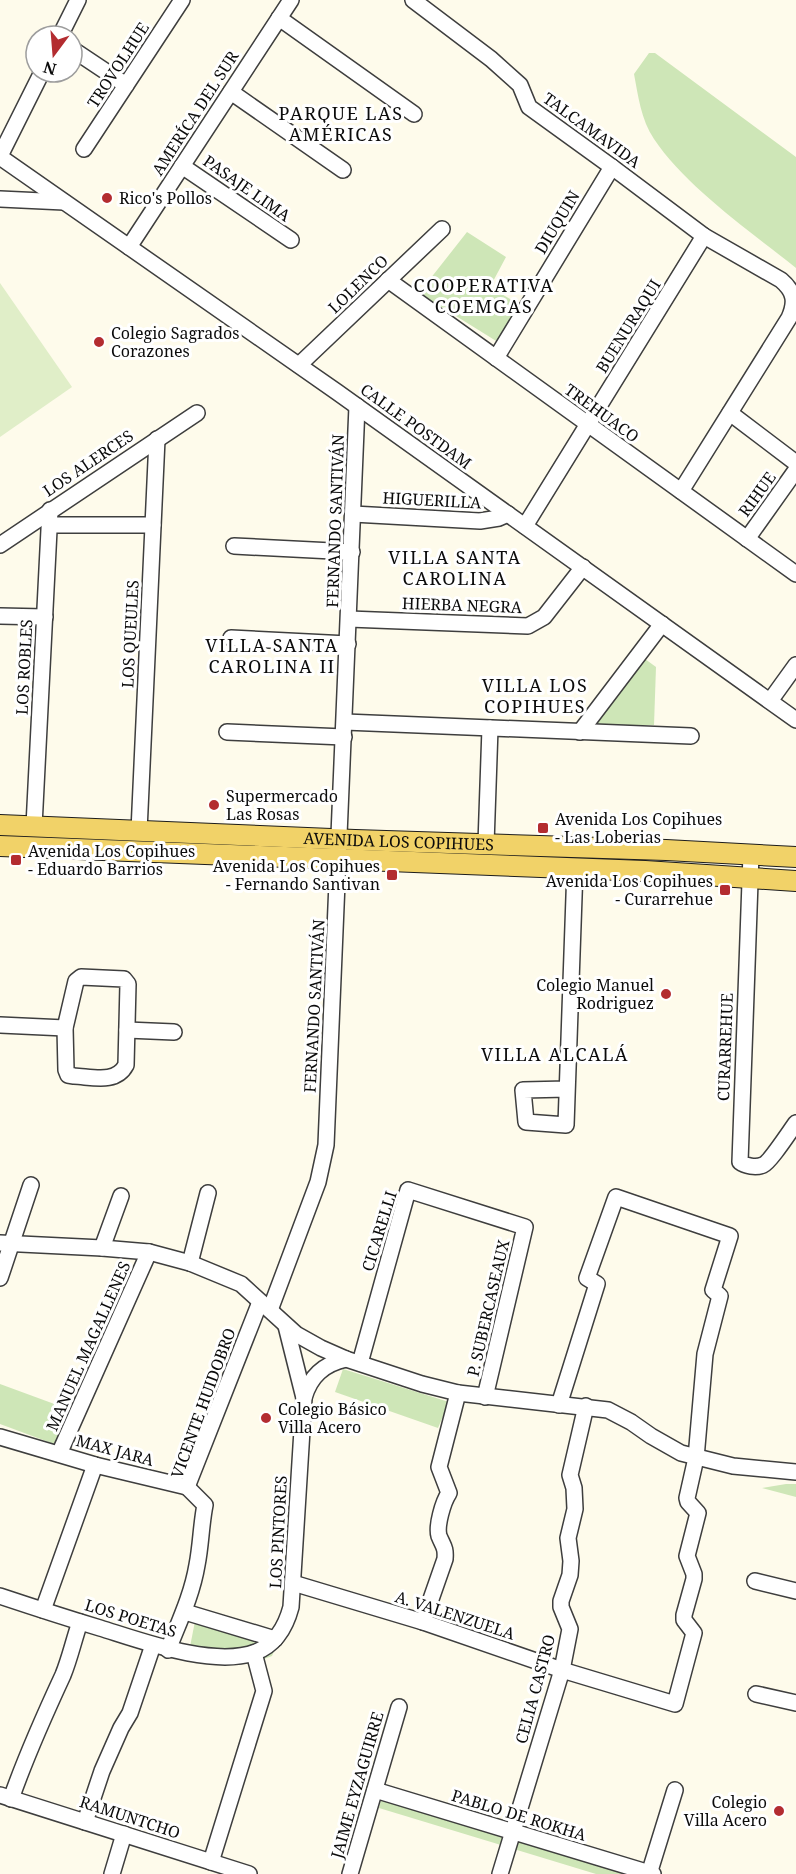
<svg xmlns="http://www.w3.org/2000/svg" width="796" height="1874" viewBox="0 0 796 1874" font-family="'Noto Serif',serif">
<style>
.green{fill:#cee6b7}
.pitch{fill:#e0eec8}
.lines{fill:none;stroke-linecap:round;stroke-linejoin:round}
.minor-casing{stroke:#3e3e3e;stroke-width:18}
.major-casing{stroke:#1c1c1c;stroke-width:22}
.minor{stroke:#fff;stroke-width:15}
.major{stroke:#f1d268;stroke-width:20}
.poi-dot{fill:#b32c30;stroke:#fff;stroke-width:2}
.labels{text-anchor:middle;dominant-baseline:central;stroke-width:6;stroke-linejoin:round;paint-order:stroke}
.street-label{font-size:16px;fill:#0b0b0b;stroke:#fff}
.poi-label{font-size:16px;fill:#0b0b0b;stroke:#fff;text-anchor:start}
.neighbourhood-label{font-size:18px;letter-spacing:1.5px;fill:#0b0b0b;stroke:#fff}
</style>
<rect width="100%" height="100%" fill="#fefbeb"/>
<g class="green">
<path d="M649,53H655L796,157V268C751,232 685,186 654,139C641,120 638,95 634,74Z"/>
<path d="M467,232L506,257L490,287L522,306L501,344L419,293Z"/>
<path d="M645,659L656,667L654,725L597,726L596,718Z"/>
<path d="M343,1369L449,1402L438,1428L335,1392Z"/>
<path d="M0,1384L68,1409L54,1444L0,1424Z"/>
<path d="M786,1484H796V1497L762,1488Z"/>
<path d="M196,1616L278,1641L272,1656C240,1669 220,1666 189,1652Z"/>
<path d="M382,1796L633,1874H596L379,1808Z"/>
</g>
<path class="pitch" d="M0,283L72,387L0,437Z"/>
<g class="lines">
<defs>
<g id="minor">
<path d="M413,0L491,59L520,85L529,107L612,167L704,236L781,280C795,292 796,302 789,318L681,491"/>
<path d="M279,18L414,114"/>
<path d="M60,36L78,0"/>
<path d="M72,49L126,85"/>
<path d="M231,92L343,170"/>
<path d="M84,149L182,0"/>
<path d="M0,156L42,72"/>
<path d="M0,157L337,392L796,720"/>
<path d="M182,166L291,240"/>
<path d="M0,199L64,202"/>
<path d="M129,247L291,0"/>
<path d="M388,280L796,574"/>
<path d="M496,358L612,167"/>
<path d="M299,365L442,229"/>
<path d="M730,413L796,463"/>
<path d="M353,514L480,521L499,518L508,514"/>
<path d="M50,525H153"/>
<path d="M525,526L704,236"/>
<path d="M747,539L796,470"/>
<path d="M0,545L197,413"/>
<path d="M234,546L352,552"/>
<path d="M0,616L45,617"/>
<path d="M349,619L528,626L544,617L583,567"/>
<path d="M231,638L348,644"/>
<path d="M770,701L796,665"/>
<path d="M345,722L691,736"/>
<path d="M227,732L344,737"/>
<path d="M580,732L662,624"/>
<path d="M34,826L50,510"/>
<path d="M139,831L157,439"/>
<path d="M486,844L490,728"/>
<path d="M751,854L740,1162C745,1166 756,1168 763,1165C770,1162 790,1131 796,1123"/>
<path d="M81,977L124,979L128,984L126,1065C116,1084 93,1077 74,1076L68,1075L66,1070L65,1028L76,981Z"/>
<path d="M0,1025L65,1028"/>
<path d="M127,1030L174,1032"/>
<path d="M567,1089L523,1090L526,1122L566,1125L575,868"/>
<path d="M0,1243L102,1248L149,1252L190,1263L241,1284L296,1334L321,1348L346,1359L422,1384L458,1393L608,1410L631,1422L651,1436L681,1453L733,1466L796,1472"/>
<path d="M102,1248L121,1196"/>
<path d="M190,1263L208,1193"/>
<path d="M0,1278L31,1185"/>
<path d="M270,1310L318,1182L326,1145L357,406"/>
<path d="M286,1326L304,1398"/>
<path d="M360,1363L408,1190L525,1227L485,1397"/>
<path d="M0,1437L95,1465L187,1487"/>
<path d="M59,1454L149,1252"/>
<path d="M187,1487L260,1302"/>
<path d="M755,1581L796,1591"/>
<path d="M293,1583L423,1622L562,1670L675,1704L694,1633L684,1620V1615L694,1579V1574L687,1556L698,1513L688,1502L687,1498L696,1458L705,1354L720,1296L713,1290L730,1236L616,1197L587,1278L597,1284L559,1405"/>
<path d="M0,1596C33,1607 67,1618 100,1628C142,1641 214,1668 256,1652C276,1644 286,1626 291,1607L304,1398C310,1376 324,1364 346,1359"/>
<path d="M43,1610L95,1465"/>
<path d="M185,1612L275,1639"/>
<path d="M423,1622L445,1559C446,1547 443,1546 439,1536C436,1526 443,1502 449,1493L439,1467L458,1393"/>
<path d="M168,1650C179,1622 192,1595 197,1565C201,1545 201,1525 205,1505L187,1487"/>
<path d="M756,1694L796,1703"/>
<path d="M375,1790L653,1874"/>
<path d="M0,1795L249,1874"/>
<path d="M11,1799C26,1756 44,1716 63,1675C70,1658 74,1639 80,1622"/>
<path d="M85,1822L102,1771L121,1728L130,1713L153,1645"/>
<path d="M211,1862L264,1691L254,1653"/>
<path d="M112,1874L124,1834"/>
<path d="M350,1874L399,1707"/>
<path d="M500,1874L562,1670L570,1629L561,1607V1601L570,1575L571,1561L568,1538L575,1509L574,1488L570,1475L586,1406"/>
<path d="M649,1874L675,1790"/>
</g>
<g id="major">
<path id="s1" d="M0,825L355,840L666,850L796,857"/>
<path d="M0,846L645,871L796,881"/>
</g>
</defs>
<use href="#minor" class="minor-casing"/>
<use href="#major" class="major-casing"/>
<use href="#minor" class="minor"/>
<use href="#major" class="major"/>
</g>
<g class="poi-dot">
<circle cx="107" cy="198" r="6"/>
<circle cx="99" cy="342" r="6"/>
<circle cx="214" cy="805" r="6"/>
<rect x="537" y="822" width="12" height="12" rx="3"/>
<rect x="10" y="854" width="12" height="12" rx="3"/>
<rect x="386" y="869" width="12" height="12" rx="3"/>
<rect x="719" y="884" width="12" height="12" rx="3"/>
<circle cx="666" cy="994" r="6"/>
<circle cx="266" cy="1418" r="6"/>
<circle cx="779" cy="1811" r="6"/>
</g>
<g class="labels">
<g class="street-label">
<text transform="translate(118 65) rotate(-57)">TROVOLHUE</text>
<text transform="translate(195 113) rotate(-57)">AMERÍCA DEL SUR</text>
<text transform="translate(592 130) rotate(36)">TALCAMAVIDA</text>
<text transform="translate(247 188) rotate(35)">PASAJE LIMA</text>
<text transform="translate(557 222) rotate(-59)">DIUQUIN</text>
<text transform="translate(358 284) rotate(-44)">LOLENCO</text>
<text transform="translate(628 326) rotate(-58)">BUENURAQUI</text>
<text transform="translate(602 413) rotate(36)">TREHUACO</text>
<text transform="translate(416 426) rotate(36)">CALLE POSTDAM</text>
<text transform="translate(88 463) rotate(-34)">LOS ALERCES</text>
<text transform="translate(757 494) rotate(-54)">RIHUE</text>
<text transform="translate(432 500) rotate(3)">HIGUERILLA</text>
<text transform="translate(335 521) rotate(-88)">FERNANDO SANTIVÁN</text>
<text transform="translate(462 605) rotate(2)">HIERBA NEGRA</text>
<text transform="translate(130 634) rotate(-87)">LOS QUEULES</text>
<text transform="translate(24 667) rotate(-87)">LOS ROBLES</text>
<text stroke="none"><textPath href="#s1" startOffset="399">AVENIDA LOS COPIHUES</textPath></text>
<text transform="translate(314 1006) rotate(-87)">FERNANDO SANTIVÁN</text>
<text transform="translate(725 1047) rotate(-88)">CURARREHUE</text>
<text transform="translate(379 1231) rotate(-73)">CICARELLI</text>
<text transform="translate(488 1308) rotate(-77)">P. SUBERCASEAUX</text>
<text transform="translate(88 1346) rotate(-66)">MANUEL MAGALLENES</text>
<text transform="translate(203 1403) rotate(-70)">VICENTE HUIDOBRO</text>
<text transform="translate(115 1450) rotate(15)">MAX JARA</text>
<text transform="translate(278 1532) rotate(-87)">LOS PINTORES</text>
<text transform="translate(455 1615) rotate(18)">A. VALENZUELA</text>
<text transform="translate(131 1618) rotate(17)">LOS POETAS</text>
<text transform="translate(535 1689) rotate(-75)">CELIA CASTRO</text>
<text transform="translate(357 1785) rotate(-74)">JAIME EYZAGUIRRE</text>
<text transform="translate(519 1815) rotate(17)">PABLO DE ROKHA</text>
<text transform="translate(130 1817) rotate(18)">RAMUNTCHO</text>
</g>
<g class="poi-label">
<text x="119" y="198">Rico's Pollos</text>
<text x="111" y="333">Colegio Sagrados<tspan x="111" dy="18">Corazones</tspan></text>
<text x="226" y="796">Supermercado<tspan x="226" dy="18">Las Rosas</tspan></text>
<text x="555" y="819">Avenida Los Copihues<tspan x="555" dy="18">- Las Loberias</tspan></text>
<text x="28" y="851">Avenida Los Copihues<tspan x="28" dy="18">- Eduardo Barrios</tspan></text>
<text x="380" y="866" text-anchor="end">Avenida Los Copihues<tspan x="380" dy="18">- Fernando Santivan</tspan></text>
<text x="713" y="881" text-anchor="end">Avenida Los Copihues<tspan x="713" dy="18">- Curarrehue</tspan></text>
<text x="654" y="985" text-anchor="end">Colegio Manuel<tspan x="654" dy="18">Rodriguez</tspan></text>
<text x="278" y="1409">Colegio Básico<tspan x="278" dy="18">Villa Acero</tspan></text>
<text x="767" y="1802" text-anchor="end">Colegio<tspan x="767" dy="18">Villa Acero</tspan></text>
</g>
<g class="neighbourhood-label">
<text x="341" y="113">PARQUE LAS<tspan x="341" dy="21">AMÉRICAS</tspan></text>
<text x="484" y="285">COOPERATIVA<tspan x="484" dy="21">COEMGAS</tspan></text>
<text x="455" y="557">VILLA SANTA<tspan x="455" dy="21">CAROLINA</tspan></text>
<text x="272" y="645">VILLA SANTA<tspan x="272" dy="21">CAROLINA II</tspan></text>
<text x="535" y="685">VILLA LOS<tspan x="535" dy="21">COPIHUES</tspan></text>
<text x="555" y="1054">VILLA ALCALÁ</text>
</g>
</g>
<g transform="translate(54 54) rotate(196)"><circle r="28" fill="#ffffff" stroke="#9d9d9d" stroke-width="1.5"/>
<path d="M0-4.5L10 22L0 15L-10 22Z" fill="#b32c30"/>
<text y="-9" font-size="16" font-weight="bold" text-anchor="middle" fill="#0b0b0b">N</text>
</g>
</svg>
